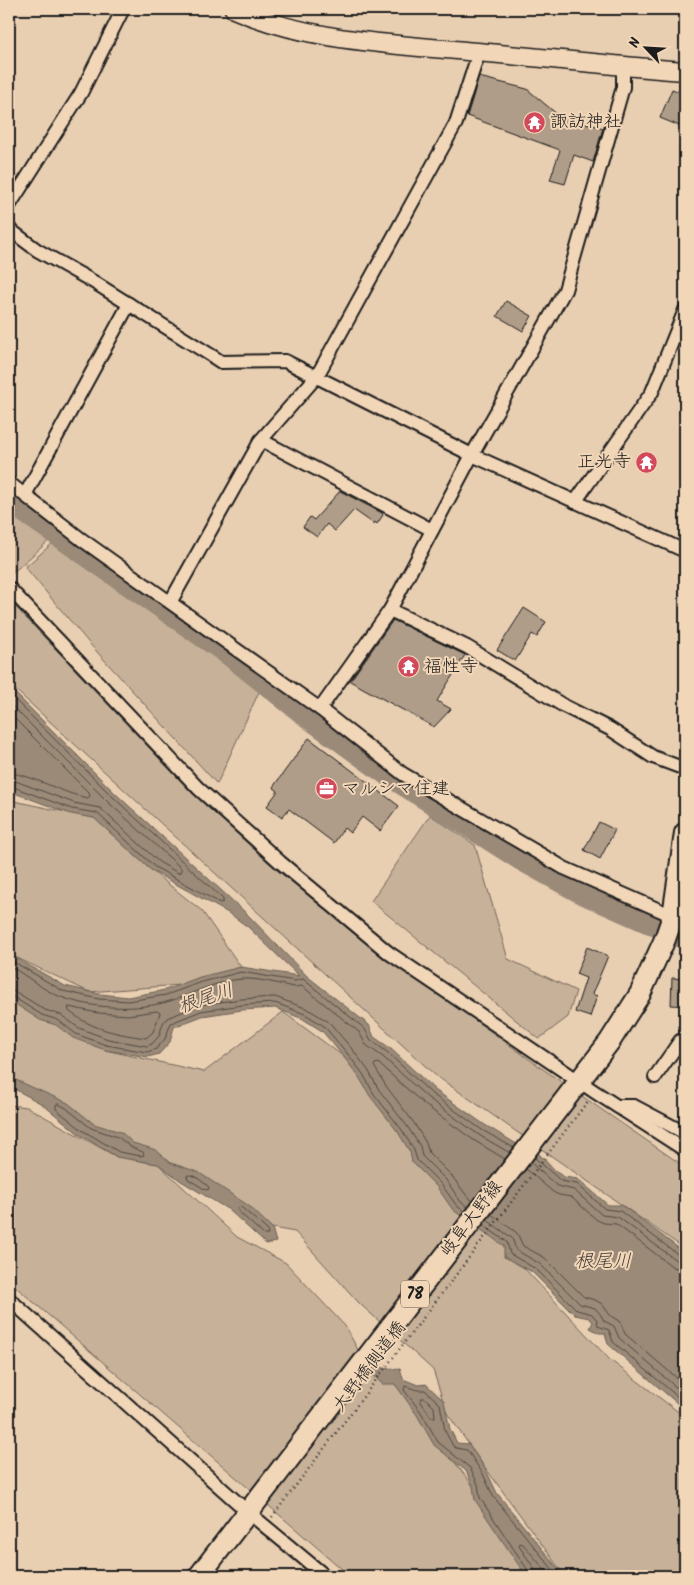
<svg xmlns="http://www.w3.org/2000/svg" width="694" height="1585" viewBox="0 0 694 1585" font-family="Kalam,'Klee One',sans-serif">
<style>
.green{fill:#c7b199;stroke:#72665a}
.water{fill:#9b8a78;stroke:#685e53}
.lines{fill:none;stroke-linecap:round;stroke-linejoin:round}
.shore{stroke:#4f4841;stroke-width:1}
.river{stroke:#9b8a78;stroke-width:25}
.building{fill:#b09d89;stroke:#1c1c1c}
.street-casing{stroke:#1c1c1c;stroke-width:16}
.secondary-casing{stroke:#1c1c1c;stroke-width:21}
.primary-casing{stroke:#1c1c1c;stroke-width:24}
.path{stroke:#1c1c1c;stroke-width:2.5;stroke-dasharray:1 4;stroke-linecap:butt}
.street{stroke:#f2d6b8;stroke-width:12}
.secondary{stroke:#f2d6b8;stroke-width:18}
.primary{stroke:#f2d6b8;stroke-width:20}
.labels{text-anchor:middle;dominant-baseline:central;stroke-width:4;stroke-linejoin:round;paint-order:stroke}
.shield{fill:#f2d6b8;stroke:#5c544b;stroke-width:1}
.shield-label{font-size:16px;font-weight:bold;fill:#1c1c1c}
.poi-label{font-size:18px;fill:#1c1c1c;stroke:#f2d6b8;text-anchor:start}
.street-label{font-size:18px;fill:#1c1c1c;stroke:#f2d6b8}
.water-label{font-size:19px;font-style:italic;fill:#48423c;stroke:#f2d6b8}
</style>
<rect width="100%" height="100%" fill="#e9cfb2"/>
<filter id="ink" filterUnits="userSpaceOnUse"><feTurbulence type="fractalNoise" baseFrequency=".02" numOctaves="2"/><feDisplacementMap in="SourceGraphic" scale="10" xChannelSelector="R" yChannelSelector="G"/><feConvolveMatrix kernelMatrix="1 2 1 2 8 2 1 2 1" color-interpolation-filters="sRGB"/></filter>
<g filter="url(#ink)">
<g class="green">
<path d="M9,505L51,539L9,576Z"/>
<path d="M60,537L263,683L217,784L88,642L25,567Z"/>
<path d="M9,600L192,793L278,871L402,968L550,1074L685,1167V1249L435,1075L9,684Z"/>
<path d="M9,800L94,818L152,871L202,911L241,967L179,985L89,992L9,954Z"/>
<path d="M430,815L475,845L508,959L576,991L568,1017L539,1039L371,901Z"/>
<path d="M9,996L105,1050L204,1072L283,1012L343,1056L522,1266L610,1360L685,1417V1576H565L481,1462L447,1413L433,1370L360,1304L295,1232L272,1228L9,1078Z"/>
<path d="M9,1105L27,1107L117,1157L158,1164L237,1237L286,1263L345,1326L370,1372L395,1384L473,1486L527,1576H350L9,1281Z"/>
</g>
<g class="water">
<path d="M9,687L116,794L246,913L307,976L369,1025L374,1037L390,1048L435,1090L485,1125L515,1143L539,1154L555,1171L564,1177L578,1179L608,1205H621L627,1209L685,1253V1410L608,1344L605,1333H599L590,1328L593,1322L589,1318L575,1315L532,1272L504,1257V1246L453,1210L437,1187L412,1162L410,1152L398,1132L370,1096L359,1077L343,1056L322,1031L303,1019L275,1008L242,1010L202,1016L174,1027L170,1042L159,1054L148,1057L105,1050L73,1038L56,1025L40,1020L9,1000V954L65,986L100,994L128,997L165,990L200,977L241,967L299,976L248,927L230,914L152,871L94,818L71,814L9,791Z"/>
<path d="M9,1077L68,1103L94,1124L121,1132L133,1143L156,1150L171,1163L198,1172L249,1206L272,1228L276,1242L266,1244L229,1210L181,1181L158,1164L117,1157L79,1134L42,1104L9,1086Z"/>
<path d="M372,1366L390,1369L400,1368L403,1379L418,1385L426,1384L444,1401L450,1429L457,1443L469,1444L487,1472L497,1493L564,1576H526L475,1500L473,1486L466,1471L434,1445L417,1415L395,1384H382L370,1372Z"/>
</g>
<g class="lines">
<g class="shore">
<path d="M9,694L113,797L223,899V902L220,903L155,867L97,813L72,809L16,788L9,787"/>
<path d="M9,703L108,802L181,868V872L178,873L159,862L100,808L74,803L18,782L9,780"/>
<path d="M9,713L89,793L90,796L88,798C62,794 32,774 9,773"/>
<path d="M9,959L63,991L99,999L128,1001L166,995L202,982L241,972L295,981L303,979L364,1028L371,1040L387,1052L432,1094L482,1130L514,1148"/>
<path d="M9,966C27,975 42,990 61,997C93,1009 137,1011 170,1001C192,994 219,980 242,979C259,978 278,984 294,987L302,986L359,1032L366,1045L383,1057L428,1098L479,1135L510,1153"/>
<path d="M9,990L16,992L45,1010L61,1015L79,1028L108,1039L147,1046L152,1044L159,1036L163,1023L167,1018L200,1005L241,999L275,997L308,1009L329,1022L352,1049L368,1070L379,1090L407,1126L420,1146L422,1156L446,1180L461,1202L468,1207"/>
<path d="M9,997H13L42,1015L58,1020L76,1034L106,1045L147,1052L156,1049L165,1039L171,1023L201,1011L242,1005L275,1003L305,1014L324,1026L347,1053L363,1074L374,1094L402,1130L414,1150L417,1160L441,1184L457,1206L465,1212"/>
<path d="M69,1007L98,1013L128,1015L157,1011L160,1013L153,1032L146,1038C118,1034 92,1030 69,1011Z"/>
<path d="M59,1104L66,1108L91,1128L118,1137L131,1147L143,1152L144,1155L141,1156L119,1152L82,1130L56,1109V1105Z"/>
<path d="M535,1158L561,1181L577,1184L605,1209L620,1211L680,1256L685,1257"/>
<path d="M531,1163L557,1186L574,1190L602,1215L618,1217L677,1261L685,1263"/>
<path d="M526,1169L553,1192L559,1195L571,1197L597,1220L604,1223L616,1224L673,1267L685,1270"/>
<path d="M190,1175L196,1177L208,1186L209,1189L206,1190L188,1179L187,1176Z"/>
<path d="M473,1201L467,1196L451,1175L429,1153L426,1143L414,1123L386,1086L374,1066L375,1064L378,1063L425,1105L475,1141L505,1159"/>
<path d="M238,1208L241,1207L267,1230L268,1235H264L238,1211Z"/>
<path d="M491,1214L517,1233L523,1246L545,1258L584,1297L595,1300L602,1304L610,1315L620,1321L625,1334L685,1385"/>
<path d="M487,1220L512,1238L516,1250L540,1264L580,1304L595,1308L601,1315L604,1321L614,1326L619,1338L685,1395"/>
<path d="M483,1225L507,1242L510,1254L536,1269L577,1310L592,1314L597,1320L598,1326L609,1330L613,1342L685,1403"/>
<path d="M422,1398H425L434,1407L435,1417H431L421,1402Z"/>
<path d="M530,1576L529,1572L480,1498L478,1484L470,1468L438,1442L421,1412L404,1390L405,1386L417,1390H425L440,1404L445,1431L453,1446L456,1448L467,1450L483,1474L493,1496L558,1576"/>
<path d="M536,1576L534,1568L519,1546L520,1543L523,1544L550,1576"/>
</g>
<path class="river" d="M9,497L24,510L229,653L306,714L389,774L521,858L581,891L685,937"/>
</g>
<g class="building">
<path d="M479,77L527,89L558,115L603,128L593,162L574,155L565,184L550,180L560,150L467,116Z"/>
<path d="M672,89L685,94V119L682,127L660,118Z"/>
<path d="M506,301L532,316L523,331L497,316Z"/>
<path d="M340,491L382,513L383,515L377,524L375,522L374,524L354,510L335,531L327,524L317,537L303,527L310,517L314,520Z"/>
<path d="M524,608L546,622L537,637L532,634L515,661L497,650Z"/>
<path d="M393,620L465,655L437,701L451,709L434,727L350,681Z"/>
<path d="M309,738L399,806L380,831L362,817L350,833L344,828L334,843L289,809L282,817L267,806L278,791L273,787Z"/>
<path d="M599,822L615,830L600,859L584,850Z"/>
<path d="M587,947L608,956L592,994L597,996L590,1017L575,1012L586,978L576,974Z"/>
<path d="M672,978L685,979V1006L671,1005Z"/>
</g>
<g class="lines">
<defs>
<g id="street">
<path d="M9,206L81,93L123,9"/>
<path d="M9,229L37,250L92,281L212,356L221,362L285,361L472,455L685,551"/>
<path d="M261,440L432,530"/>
<path d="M9,483L81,539L320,709L403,774L564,868L673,916"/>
<path d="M25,495L129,304"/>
<path d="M575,502L652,392L685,310"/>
<path d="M9,588L198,788L280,862L389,953L595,1092L685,1150"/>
<path d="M171,601L261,440L317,376L456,123L479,52"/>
<path d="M390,610L467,647L564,706L610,729L653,757L685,769"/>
<path d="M320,709L390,610L472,455L565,290L623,87V67"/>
<path d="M655,1077L680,1041L685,1042"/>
<path d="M617,1106H634L685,1133"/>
<path d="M9,1299L248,1512L325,1576"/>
</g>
<path id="secondary" d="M234,9C310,42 395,44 477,52C546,58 616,66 685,71"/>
<path id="primary" d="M199,1576L610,1041L640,994L665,939L673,916L685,833"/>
</defs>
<use href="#street" class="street-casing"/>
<use href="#secondary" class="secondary-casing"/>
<use href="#primary" class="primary-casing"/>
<path class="path" d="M272,1517L588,1101"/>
<use href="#street" class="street"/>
<use href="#secondary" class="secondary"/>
<use href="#primary" class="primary"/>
</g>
</g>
<defs>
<symbol id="temple-disc" viewBox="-11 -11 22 22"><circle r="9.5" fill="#d1495b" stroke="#f2d6b8"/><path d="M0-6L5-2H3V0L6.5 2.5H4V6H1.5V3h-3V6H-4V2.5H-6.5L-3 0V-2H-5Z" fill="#fff"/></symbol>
<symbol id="office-disc" viewBox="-11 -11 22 22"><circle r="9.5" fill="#d1495b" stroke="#f2d6b8"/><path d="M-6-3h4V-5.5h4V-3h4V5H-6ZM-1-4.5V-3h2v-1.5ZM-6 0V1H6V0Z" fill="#fff"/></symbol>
</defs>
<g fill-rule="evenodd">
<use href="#temple-disc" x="522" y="110" width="25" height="25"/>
<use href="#temple-disc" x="634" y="450" width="25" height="25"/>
<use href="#temple-disc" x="396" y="654" width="25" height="25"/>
<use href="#office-disc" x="314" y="776" width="25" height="25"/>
</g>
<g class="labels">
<rect class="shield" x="401" y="1280.5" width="28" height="27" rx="4"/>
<g class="shield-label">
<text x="415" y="1294">78</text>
</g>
<g class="poi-label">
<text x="550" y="122">諏訪神社</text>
<text x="631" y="462" text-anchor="end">正光寺</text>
<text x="424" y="667">福性寺</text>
<text x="342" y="789">マルシマ住建</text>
</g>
<g class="street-label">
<text transform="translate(472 1219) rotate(-53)">岐阜大野線</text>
<text transform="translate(370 1367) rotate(-53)">大野橋側道橋</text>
</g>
<g class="water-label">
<text transform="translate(206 999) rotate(-19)">根尾川</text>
<text x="603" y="1262">根尾川</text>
</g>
</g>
<rect width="694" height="1585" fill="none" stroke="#f2d6b8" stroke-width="30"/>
<rect x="15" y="15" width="664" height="1555" fill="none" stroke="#1c1c1c" stroke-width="2" filter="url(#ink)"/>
<g transform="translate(646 48) rotate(295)" stroke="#f2d6b8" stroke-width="4" paint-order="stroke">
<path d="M0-4L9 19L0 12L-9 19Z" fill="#1c1c1c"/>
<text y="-8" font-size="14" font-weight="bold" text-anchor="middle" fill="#1c1c1c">N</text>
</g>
</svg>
